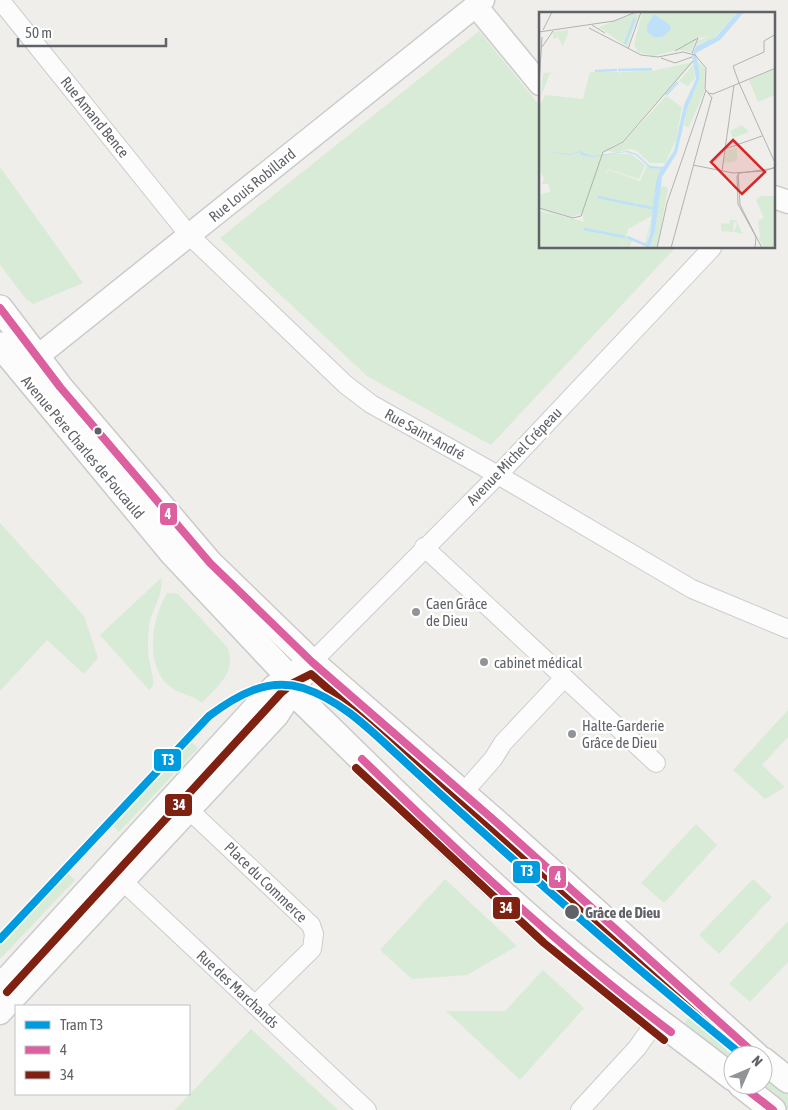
<svg xmlns="http://www.w3.org/2000/svg" width="788" height="1110" viewBox="0 0 788 1110" font-family="'Asap Condensed',sans-serif">
<style>
.green{fill:#d8ebd6}
.lines{fill:none;stroke-linecap:round;stroke-linejoin:round}
.minor-casing{stroke:#cbcccc;stroke-width:20}
.tertiary-casing{stroke:#cbcccc;stroke-width:25}
.secondary-casing{stroke:#cacacb;stroke-width:28}
.minor{stroke:#fdfcfc;stroke-width:18}
.tertiary{stroke:#fdfcfc;stroke-width:22}
.secondary{stroke:#fdfcfc;stroke-width:25}
.bus-1-casing{stroke:#fff;stroke-width:11}
.bus-2-casing{stroke:#fff;stroke-width:11}
.bus-1{stroke:#dc5f9f;stroke-width:8}
.bus-2{stroke:#7f2110;stroke-width:8}
.tram-1-casing{stroke:#fff;stroke-width:11}
.tram-1{stroke:#009adf;stroke-width:8}
.bus-dot{fill:#5f6368;stroke:#fff;stroke-width:2}
.poi-dot{fill:#919496;stroke:#fff;stroke-width:2}
.labels{text-anchor:middle;dominant-baseline:central;stroke-width:5;stroke-linejoin:round;paint-order:stroke}
.street-label{font-size:15px;fill:#5f6368;stroke:#fff}
.poi-label{font-size:15px;fill:#5f6368;stroke:#fff;text-anchor:start}
.stop-label{font-size:15px;font-weight:bold;fill:#5f6368;stroke:#fff;text-anchor:start}
.inset-river{fill:none;stroke:#bfe0f9;stroke-width:2.5}
.inset-road{fill:none;stroke:#b1b2b2;stroke-width:1}
.view{fill:#d62828;fill-opacity:0.15;stroke:#d62828;stroke-width:2.5}
.inset-edge{fill:none;stroke:#5f6368;stroke-width:2.5}
.line-badge{stroke:#fff;stroke-width:2}
.badge-label{font-size:14px;text-anchor:middle;font-weight:bold;fill:#fff}
</style>
<rect width="100%" height="100%" fill="#efeeea"/>
<g class="green">
<path d="M479,31L540,106V248H675L491,445L367,376L220,238Z"/>
<path d="M0,167L83,283L33,304L26,299L0,265Z"/>
<path d="M0,523L84,616L98,658L84,674L47,640L0,691Z"/>
<path d="M161,578C164,596 151,609 149,627C148,639 147,651 150,663C151,672 154,677 153,686L149,690L100,635Z"/>
<path d="M167,593L178,594L227,647C238,672 217,686 202,703C198,701 196,698 192,697C182,693 173,691 165,682C145,659 153,616 167,593Z"/>
<path d="M788,710V737L762,765L785,787L765,799L733,770Z"/>
<path d="M184,735L198,748L119,832L106,819Z"/>
<path d="M696,824L717,845L664,903L641,883Z"/>
<path d="M62,867L75,880L0,959V934Z"/>
<path d="M445,879L517,946L467,975L412,979L380,950Z"/>
<path d="M753,879L772,897L719,954L699,935Z"/>
<path d="M788,921V962L750,1002L729,984Z"/>
<path d="M543,970L584,1008L520,1080L446,1011H505Z"/>
<path d="M694,1011L748,1055H733V1067L683,1025Z"/>
<path d="M251,1029L338,1110H175Z"/>
<path d="M763,1067L788,1087V1110L755,1085H763Z"/>
</g>
<g class="lines">
<defs>
<g id="minor">
<path d="M0,0L189,235L346,385L371,404L498,475L692,589L788,629"/>
<path d="M424,547L656,763"/>
<path d="M312,662L498,475L712,248"/>
<path d="M463,793L493,759L503,743L564,678"/>
<path d="M188,809L311,925L314,934L312,949L255,1005"/>
<path d="M114,873L367,1110"/>
<path d="M580,1110L637,1048L656,1021"/>
</g>
<g id="tertiary">
<path d="M476,6L540,84"/>
<path d="M774,197L788,202"/>
<path d="M23,368L483,0"/>
<path d="M0,985L274,686L302,667"/>
<path d="M0,1013L277,716L312,662"/>
</g>
<g id="secondary">
<path d="M0,308L60,387L210,563L312,662L495,821L756,1055"/>
<path d="M0,345L173,554L287,675L292,691L300,699C389,786 478,875 574,955C626,998 681,1037 733,1078"/>
<path d="M763,1060L788,1080"/>
<path d="M741,1085L773,1110"/>
</g>
</defs>
<use href="#minor" class="minor-casing"/>
<use href="#tertiary" class="tertiary-casing"/>
<use href="#secondary" class="secondary-casing"/>
<use href="#minor" class="minor"/>
<use href="#tertiary" class="tertiary"/>
<use href="#secondary" class="secondary"/>
<defs>
<g id="bus-1">
<path d="M0,308L60,387L210,563L312,662L495,821L756,1055"/>
<path d="M362,759C461,855 561,949 671,1032"/>
<path d="M741,1085L773,1110"/>
</g>
<g id="bus-2">
<path d="M356,768L544,943L664,1040"/>
<path d="M7,992L281,693L293,683L311,674L488,828L741,1055"/>
</g>
</defs>
<use href="#bus-1" class="bus-1-casing"/>
<use href="#bus-2" class="bus-2-casing"/>
<use href="#bus-1" class="bus-1"/>
<use href="#bus-2" class="bus-2"/>
<defs>
<path id="tram-1" d="M0,939L209,716C236,696 267,677 303,688C343,701 372,732 403,760C431,786 459,811 487,836C570,911 655,984 742,1055"/>
</defs>
<use href="#tram-1" class="tram-1-casing"/>
<use href="#tram-1" class="tram-1"/>
</g>
<g class="bus-dot">
<circle cx="98" cy="431" r="4.5"/>
<circle cx="572" cy="912" r="8"/>
</g>
<g class="poi-dot">
<circle cx="416" cy="612" r="5"/>
<circle cx="484" cy="662" r="5"/>
<circle cx="572" cy="734" r="5"/>
</g>
<g class="labels">
<g class="street-label">
<text transform="translate(95 117) rotate(51)">Rue Amand Bence</text>
<text transform="translate(252 185) rotate(-39)">Rue Louis Robillard</text>
<text transform="translate(425 434) rotate(29)">Rue Saint-André</text>
<text transform="translate(83 447) rotate(50)">Avenue Père Charles de Foucauld</text>
<text transform="translate(514 456) rotate(-46)">Avenue Michel Crépeau</text>
<text transform="translate(266 882) rotate(44)">Place du Commerce</text>
<text transform="translate(238 989) rotate(43)">Rue des Marchands</text>
</g>
<g class="poi-label">
<text x="426" y="603">Caen Grâce<tspan x="426" dy="17">de Dieu</tspan></text>
<text x="494" y="662">cabinet médical</text>
<text x="582" y="725">Halte-Garderie<tspan x="582" dy="17">Grâce de Dieu</tspan></text>
</g>
<g class="stop-label">
<text x="585" y="912">Grâce de Dieu</text>
</g>
</g>
<g transform="translate(539 12)">
<rect width="236" height="236" fill="#efeeea"/>
<path d="M103,0H199L175,26L156,33L160,28L171,24L158,26L152,40L139,38L114,44L99,40L95,33ZM97,1L100,3L88,35L60,15ZM29,18V22L24,34L19,25L14,27V20ZM158,48L166,57L165,80L150,115L145,114L148,97L161,65ZM154,50L83,130L68,136L83,132L127,84L143,95L137,128L126,151H111L98,139L91,137L77,141L71,139L64,140L66,137L62,142H92L106,153L100,167L69,157L66,163L70,158L101,169L108,153L123,156L117,169L114,204L107,234L93,229L90,236H83L85,228L82,236H0V199L18,204L0,197L45,210L43,201L33,205L0,196V183L11,180V177L9,172H3L5,166L0,158V95L6,83L44,87L51,60H80L84,71L81,60L105,59H80L111,57L113,59ZM96,194L89,217L113,204L106,232L87,224ZM154,53L156,66L149,74L140,69ZM236,57V83L219,90L210,68ZM18,60L11,61L2,84L4,61ZM203,113L210,120L194,126L191,119ZM198,136V149L185,151L186,138ZM124,174L129,176L118,236H110L116,219L120,175ZM222,184H236V235L233,236H225L219,225L221,226L219,209L225,206L217,188ZM191,208H197L204,222L195,220L198,212L195,209L194,220L182,219V211L190,212Z" fill="#d8ebd6" fill-rule="evenodd"/>
<path d="M205,0L181,28L157,41L161,65L148,97L138,141L123,165L116,219L110,236H106L111,222L117,169L122,157L111,156L97,143L87,140L53,145L43,143L40,140L32,143L0,139L33,142L40,139L53,144L89,139L98,142L111,154L124,155L135,139L145,93L157,67L153,44L157,34L177,25L198,1ZM115,2L131,13L132,17L123,25H115L108,20V14Z" fill="#bfe0f9"/>
<path class="inset-river" d="M86,32L96,6M79,58L113,57M56,59L78,58M127,83L139,70M59,185L97,193M98,193L117,197M45,217L86,225M88,225L107,233"/>
<path class="inset-road" d="M53,13L66,21M50,16L102,43L119,45L144,40L156,43L167,56L166,77L173,86M4,18L13,0M0,20L75,9L97,0M3,35L14,19M89,37L102,0M136,39L159,26M153,41L159,26M122,46L136,51L153,45M200,71L194,54L225,40V29L237,22M200,71L237,153M0,74L3,25M169,81L174,82L237,56M186,137L223,124M154,153L194,161L226,159L236,155M183,159L195,73M199,160L201,193L223,236M0,196L34,206L42,204L64,140L84,130L154,49M118,236L128,191L167,78M132,236L173,85M216,236L217,225L199,192L198,164L201,161L237,156"/>
<path class="view" d="M194,128L226,160L203,182L172,150Z"/>
<rect width="236" height="236" class="inset-edge"/>
</g>
<g class="line-badge">
<rect x="159" y="502" width="19" height="24" rx="5" fill="#dc5f9f"/>
<rect x="153" y="748" width="29" height="24" rx="5" fill="#009adf"/>
<rect x="164" y="793" width="29" height="24" rx="5" fill="#7f2110"/>
<rect x="512" y="860" width="29" height="24" rx="5" fill="#009adf"/>
<rect x="548" y="865" width="19" height="24" rx="5" fill="#dc5f9f"/>
<rect x="492" y="896" width="29" height="24" rx="5" fill="#7f2110"/>
</g>
<g class="badge-label">
<text x="168" y="519">4</text>
<text x="168" y="765">T3</text>
<text x="179" y="810">34</text>
<text x="527" y="876">T3</text>
<text x="558" y="882">4</text>
<text x="506" y="913">34</text>
</g>
<rect x="15" y="1005" width="175" height="90" fill="#ffffff" stroke="#bfc1c3"/>
<rect x="25" y="1021" width="25" height="8" fill="#009adf" stroke="#bfc1c3"/>
<text x="60" y="1030" font-size="15" fill="#5f6368">Tram T3</text>
<rect x="25" y="1046" width="25" height="8" fill="#dc5f9f" stroke="#bfc1c3"/>
<text x="60" y="1055" font-size="15" fill="#5f6368">4</text>
<rect x="25" y="1071" width="25" height="8" fill="#7f2110" stroke="#bfc1c3"/>
<text x="60" y="1080" font-size="15" fill="#5f6368">34</text>
<g transform="translate(748 1070) rotate(45)"><circle r="24" fill="#ffffff" stroke="#bfc1c3"/>
<path d="M0-4L9 19L0 12L-9 19Z" fill="#919496"/>
<text y="-8" font-size="14" font-weight="bold" text-anchor="middle" fill="#5f6368">N</text>
</g>
<path d="M18 38v8h148v-8" fill="none" stroke="#5f6368" stroke-width="2.5"/>
<text x="25" y="38" font-size="15" fill="#5f6368" stroke="#ffffff" stroke-width="4" paint-order="stroke">50 m</text>
</svg>
